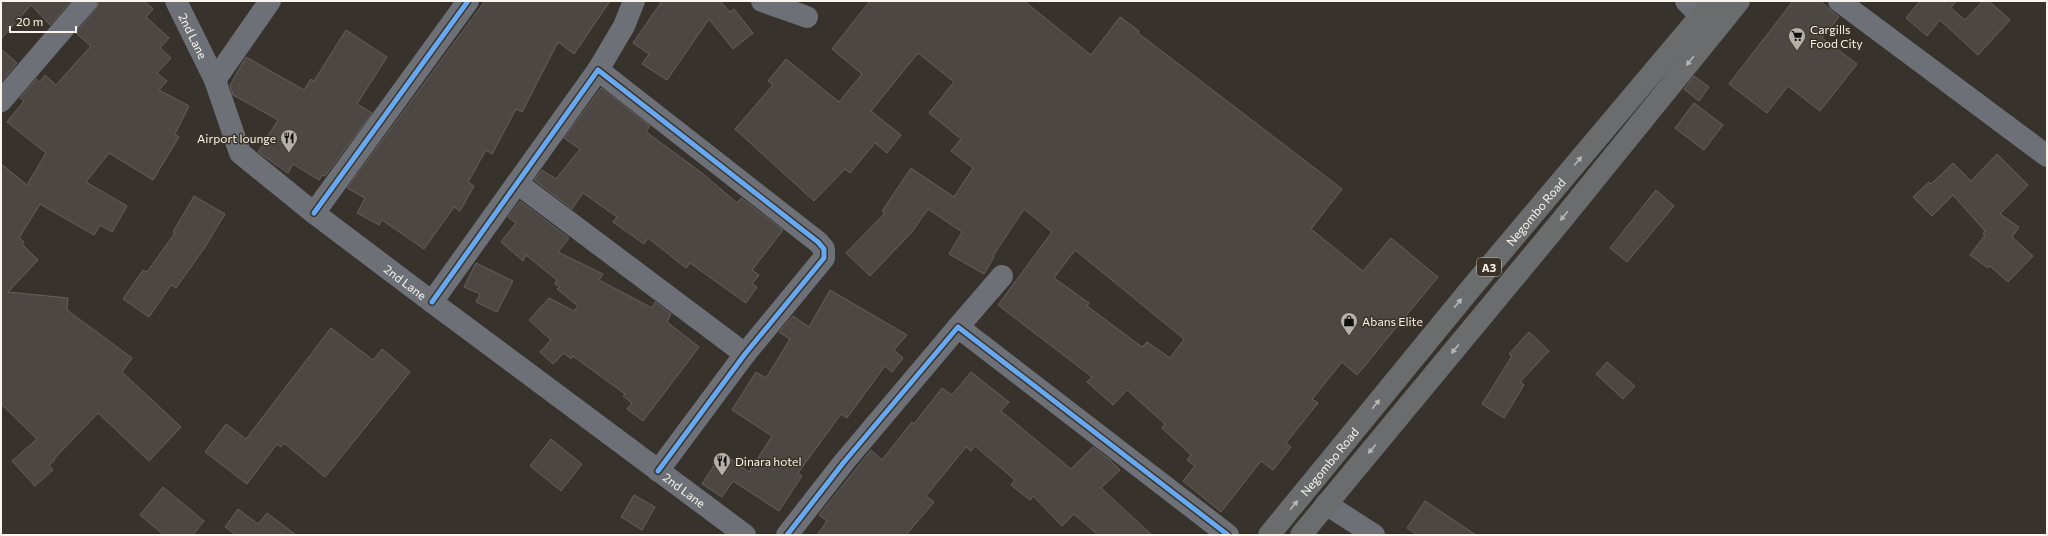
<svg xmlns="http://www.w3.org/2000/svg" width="2048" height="536" viewBox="0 0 2048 536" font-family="Commissioner,sans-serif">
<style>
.building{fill:#4c4742;stroke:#65605b;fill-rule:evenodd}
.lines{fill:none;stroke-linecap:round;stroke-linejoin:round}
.minor{stroke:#6d7076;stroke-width:22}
.highway{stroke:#6a6c6e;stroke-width:22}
.cycleway-casing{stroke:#3b3327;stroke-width:8}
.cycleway{stroke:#66a8f1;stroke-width:5}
.oneway{fill:#b9b7b3}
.labels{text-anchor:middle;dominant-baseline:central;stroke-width:3;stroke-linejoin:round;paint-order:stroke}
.shield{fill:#3b3327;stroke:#c0bab1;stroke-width:1}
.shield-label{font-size:11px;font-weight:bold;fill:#f9f4ec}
.poi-label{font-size:12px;fill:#f9f4ec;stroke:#3b3327;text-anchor:start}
.street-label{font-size:12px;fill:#f9f4ec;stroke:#3b3327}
</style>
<rect width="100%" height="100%" fill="#37322c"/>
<g class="building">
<path d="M1,1H71L50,25L31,5L1,39Z"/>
<path d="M99,1H144L153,9L146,17L169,38L160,48L171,58L157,73L167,81L159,90L189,106L175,134L179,137L153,180L109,153L86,182L127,206L112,232L100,225L94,235L40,204L19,238L24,242L22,244L38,260L8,292L68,298L67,310L132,358L122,372L181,427L149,461L98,413L54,459L55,460L49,465L53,470L35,486L12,461L37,439L1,404V164L27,185L46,153L7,122L24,101L20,98L36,79L40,82L45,75L56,85L91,46L76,33L96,9Z"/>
<path d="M485,1H610L574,54L558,42L522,112L516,109L492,154L486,150L468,182L474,186L460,211L454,207L424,249L382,220L379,225L357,213L365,198L347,188Z"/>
<path d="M662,1H722L721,2L730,12L734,9L753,33L733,49L709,19L667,80L642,64L649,54L633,43Z"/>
<path d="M870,1H1024L1091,55L1120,17L1139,31L1138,33L1342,189L1311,229L1363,271L1391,238L1438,277L1357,375L1342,362L1312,399L1318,403L1286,443L1291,447L1273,470L1261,461L1221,512L1183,481L1195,466L1187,460L1191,455L1162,428L1165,424L1127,390L1113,405L1087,382L1092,377L998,305L1052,232L1024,209L993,256L994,257L984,274L949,254L962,232L928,209L912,232L870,276L846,253L885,213L882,211L911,168L954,197L973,168L951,151L961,139L929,113L954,82L918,53L871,111L901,135L887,153L875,143L850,173L845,169L814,201L735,129L773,85L768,81L786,59L839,102L862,74L832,49ZM1075,250L1184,339L1170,358L1147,342L1142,347L1087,306L1089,303L1054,278Z"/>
<path d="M1793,1H1820L1839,17L1822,38L1857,64L1820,111L1788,86L1767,113L1729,84Z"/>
<path d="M1920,1H1956L1951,8L1965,20L1983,1H1989L2010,20L1978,55L1940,20L1927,36L1906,18Z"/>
<path d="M346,30L387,57L357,104L372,113L325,176L322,175L319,180L293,164L288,173L258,152L278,120L233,95L230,85L246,57L304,90L311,79L314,81Z"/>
<path d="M1,49L17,63L1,82Z"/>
<path d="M1694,76L1709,87L1699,101L1684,89Z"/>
<path d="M601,88L650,126L646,132L702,173L737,203L741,198L783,230L752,270L759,275L752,284L757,287L746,303L690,263L686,268L648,238L644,244L613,222L617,217L583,193L572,209L534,180L542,170L556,179L580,149L564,138Z"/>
<path d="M1694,103L1723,125L1704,150L1675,128Z"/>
<path d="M1997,154L2028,185L2000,214L2019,227L2012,237L2033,256L2008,282L1990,266L1988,268L1970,255L1985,235L1983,234L1985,231L1953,195L1932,216L1913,197L1929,182L1931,184L1953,163L1971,181Z"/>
<path d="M1656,190L1674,206L1627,262L1610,248Z"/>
<path d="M194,196L225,214L203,250L176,288L171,285L149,317L123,299L143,270L147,272L175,233L173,232Z"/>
<path d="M520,201L569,238L558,252L603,274L599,280L652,308L655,302L671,314L667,322L699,347L643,421L627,409L632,403L623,396L625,394L573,356L571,359L564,353L553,364L540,352L551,340L529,320L549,298L574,311L578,306L557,289L560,287L555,284L557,280L526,255L523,261L501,242L516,223L508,217Z"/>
<path d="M476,263L513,281L497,312L476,302L480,294L464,287Z"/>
<path d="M830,290L907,335L894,350L903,358L892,372L885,366L847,418L841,414L798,473L802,476L779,511L733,481L722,497L702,484L722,453L749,472L772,436L732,410L756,372L766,378L790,339L779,332L793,316L809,327Z"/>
<path d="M331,328L373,360L382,349L410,372L325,477L284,443L281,447L277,444L247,484L205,452L226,424L246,439Z"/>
<path d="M1529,332L1549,351L1520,382L1524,385L1504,418L1482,404L1512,356L1509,354Z"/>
<path d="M1607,362L1635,386L1623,399L1596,374Z"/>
<path d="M971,372L1009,402L1001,411L1071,469L1093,447L1109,459L1120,470L1101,488L1152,535H1098L1074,514L1062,526L1033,496L1030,500L1011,485L1015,480L975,446L971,451L966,447L926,496L934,502L906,535H817L827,521L819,515L871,450L882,460L912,422L914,424L942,388L952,395Z"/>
<path d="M551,439L582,464L561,491L530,466Z"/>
<path d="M163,487L204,521L193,535H164L140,515Z"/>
<path d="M634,495L655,507L642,530L621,517Z"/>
<path d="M1425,501L1476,535H1417L1407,528Z"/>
<path d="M238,509L258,524L267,513L296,535H236L225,527Z"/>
</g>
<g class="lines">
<g class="minor">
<path id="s1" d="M176,1L215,80L240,153L314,213L432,302L745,535"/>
<path d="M762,1L807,17"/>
<path d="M1686,1L1714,30"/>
<path d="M1839,1L2047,156"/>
<path d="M598,70L624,26L634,1"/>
<path d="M215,80L270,1"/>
<path d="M1,101L87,1"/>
<path d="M517,183L745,354"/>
<path d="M314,213L468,1"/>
<path d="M432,302L598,70L818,242L824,249V258L745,354L658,471"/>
<path d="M958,327L1002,276"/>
<path d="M1326,504L1374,535"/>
<path d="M787,535L844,462L958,327L1228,535"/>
</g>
<g class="highway">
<path id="s2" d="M1269,535L1472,287L1713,1"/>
<path d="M1301,535L1561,221L1739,1"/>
</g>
<defs>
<g id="cycleway">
<path d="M314,213L468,1"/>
<path d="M432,302L598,70L818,242L824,249V258L745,354L658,471"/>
<path d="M787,535L844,462L958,327L1228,535"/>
</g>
</defs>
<use href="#cycleway" class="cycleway-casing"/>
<use href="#cycleway" class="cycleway"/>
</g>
<defs><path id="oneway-solid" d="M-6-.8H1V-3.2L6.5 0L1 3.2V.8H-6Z"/></defs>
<g class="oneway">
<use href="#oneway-solid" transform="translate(1690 61) rotate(129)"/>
<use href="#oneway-solid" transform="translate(1578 161) rotate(-50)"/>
<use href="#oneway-solid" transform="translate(1564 216) rotate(129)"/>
<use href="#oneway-solid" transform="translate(1458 303) rotate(-51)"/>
<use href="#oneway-solid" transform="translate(1455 349) rotate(130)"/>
<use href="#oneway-solid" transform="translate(1376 404) rotate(-51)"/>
<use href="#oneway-solid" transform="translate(1372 449) rotate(130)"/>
<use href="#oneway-solid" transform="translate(1294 505) rotate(-51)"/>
</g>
<defs>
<symbol id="supermarket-pin" viewBox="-11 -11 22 30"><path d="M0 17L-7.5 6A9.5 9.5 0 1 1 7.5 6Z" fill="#b5b0a9" stroke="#3b3327"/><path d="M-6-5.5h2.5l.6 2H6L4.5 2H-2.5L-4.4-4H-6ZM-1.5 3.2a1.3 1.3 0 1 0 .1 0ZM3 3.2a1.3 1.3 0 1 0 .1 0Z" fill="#111"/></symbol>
<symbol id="restaurant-pin" viewBox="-11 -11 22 30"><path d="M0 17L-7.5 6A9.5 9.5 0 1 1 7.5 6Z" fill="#b5b0a9" stroke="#3b3327"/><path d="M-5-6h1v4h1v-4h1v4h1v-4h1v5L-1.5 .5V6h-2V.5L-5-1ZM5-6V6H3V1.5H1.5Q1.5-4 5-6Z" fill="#111"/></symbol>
<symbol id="shop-pin" viewBox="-11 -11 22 30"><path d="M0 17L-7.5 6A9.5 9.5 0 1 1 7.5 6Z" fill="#b5b0a9" stroke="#3b3327"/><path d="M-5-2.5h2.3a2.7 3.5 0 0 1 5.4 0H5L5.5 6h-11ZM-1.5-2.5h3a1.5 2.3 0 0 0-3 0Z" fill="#111"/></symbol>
</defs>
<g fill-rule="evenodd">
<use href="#supermarket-pin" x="1787" y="26" width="20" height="27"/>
<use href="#restaurant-pin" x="279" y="128" width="20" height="27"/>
<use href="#shop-pin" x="1339" y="311" width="20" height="27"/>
<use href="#restaurant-pin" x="712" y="451" width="20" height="27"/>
</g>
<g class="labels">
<rect class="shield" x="1477" y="258" width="24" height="18" rx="3"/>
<g class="shield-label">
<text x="1489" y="267">A3</text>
</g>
<g class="poi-label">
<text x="1810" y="29">Cargills<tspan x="1810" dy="14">Food City</tspan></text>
<text x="276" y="138" text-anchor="end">Airport lounge</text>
<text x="1362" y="321">Abans Elite</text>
<text x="735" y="461">Dinara hotel</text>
</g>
<g class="street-label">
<text stroke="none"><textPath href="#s1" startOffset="39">2nd Lane</textPath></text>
<text stroke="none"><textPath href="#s2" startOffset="419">Negombo Road</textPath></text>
<text stroke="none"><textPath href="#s1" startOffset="375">2nd Lane</textPath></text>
<text stroke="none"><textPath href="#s2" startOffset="95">Negombo Road</textPath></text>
<text stroke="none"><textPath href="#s1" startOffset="723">2nd Lane</textPath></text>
</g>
</g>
<rect width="2048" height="536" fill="none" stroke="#f9f4ec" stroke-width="4"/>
<path d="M10 26v6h66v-6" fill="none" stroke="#f9f4ec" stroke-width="2"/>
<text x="16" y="26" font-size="12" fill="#f9f4ec" stroke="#3b3327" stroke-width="3" paint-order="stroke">20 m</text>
</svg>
